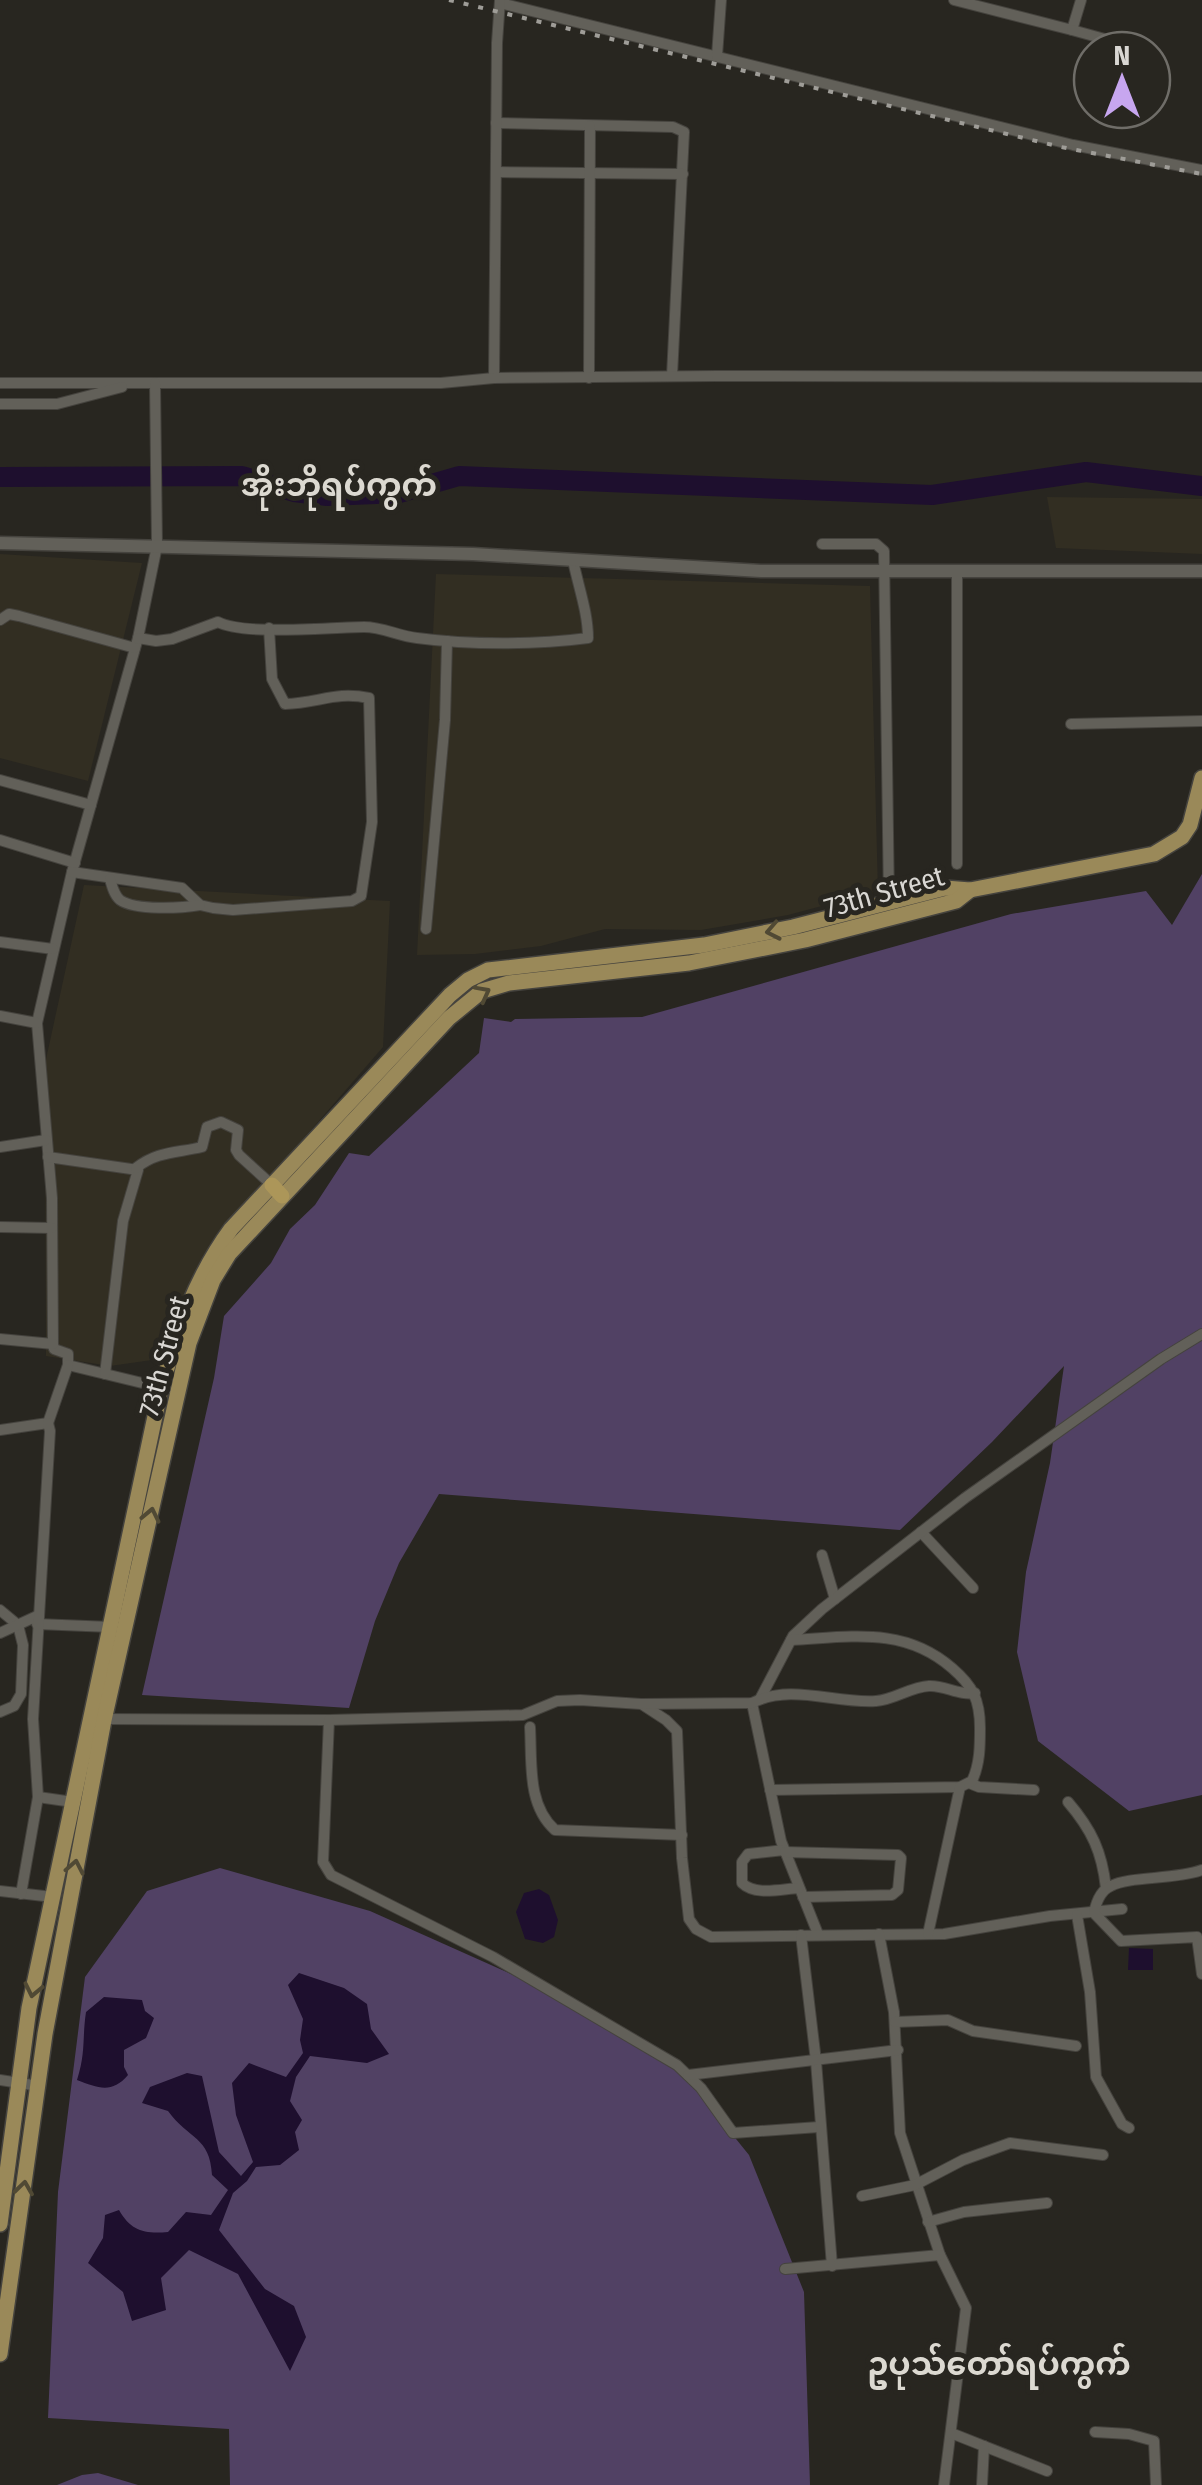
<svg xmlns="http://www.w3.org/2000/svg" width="1202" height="2485" viewBox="0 0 1202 2485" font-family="'Fira Sans Condensed','Noto Sans Myanmar',sans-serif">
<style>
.built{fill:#322e22}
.green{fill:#514164}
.water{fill:#1e0f2e}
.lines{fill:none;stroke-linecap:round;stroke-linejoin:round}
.river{stroke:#1e0f2e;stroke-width:20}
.minor-casing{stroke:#45433e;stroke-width:12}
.tertiary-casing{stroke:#45433e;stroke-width:15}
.primary-casing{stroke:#45433e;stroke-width:18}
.trunk-casing{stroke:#45433e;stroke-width:18}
.minor{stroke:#626059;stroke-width:10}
.tertiary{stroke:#626059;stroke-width:12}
.primary{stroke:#9a8959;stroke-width:15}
.trunk{stroke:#ac9659;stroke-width:15}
.rail{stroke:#9f9d98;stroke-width:4;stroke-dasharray:5 10;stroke-linecap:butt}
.oneway{stroke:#504934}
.labels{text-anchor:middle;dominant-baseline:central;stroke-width:10;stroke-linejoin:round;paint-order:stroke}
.street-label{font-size:28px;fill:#d9d7d3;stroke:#282620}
.quarter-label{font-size:32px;font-weight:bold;fill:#dcd9d1;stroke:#282620}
</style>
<rect width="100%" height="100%" fill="#282620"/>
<g class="built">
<path d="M1047,497L1202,499V554L1056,548Z"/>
<path d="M0,554L142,563L88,781L0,758Z"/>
<path d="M436,574L870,586L878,891L788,915L701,930L605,929L541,946L475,954L417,955Z"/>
<path d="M84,885L390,901L383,1047L216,1240L159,1359L110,1366L46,1356L45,1064Z"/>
</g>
<g class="green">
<path d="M1202,874V1795L1129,1811L1038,1741L1017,1652L1026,1572L1050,1463L1064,1366L992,1442L900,1530L439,1494L399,1563L375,1621L349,1708L142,1695L214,1378L224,1316L271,1263L290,1229L315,1205L349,1153L369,1156L479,1053L484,1018L511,1022L515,1019L642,1017L1011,914L1146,891L1172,925Z"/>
<path d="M220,1868L370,1911L531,1983L677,2066L749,2155L804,2292L810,2485H230L229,2429L48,2418L58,2192L85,1977L147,1891Z"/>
<path d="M98,2473L138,2485H57L82,2475Z"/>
</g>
<g class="water">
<path d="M539,1889L549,1895L558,1920L554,1937L543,1943L525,1939L516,1912L524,1893Z"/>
<path d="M1129,1948L1153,1949V1970H1128Z"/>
<path d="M299,1973L344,1988L367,2004L371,2029L389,2054L367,2063L310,2056L296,2077L290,2101L302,2120L295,2132L299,2150L280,2165L256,2167L247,2181L233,2193L219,2230L265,2289L294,2306L306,2337L290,2371L238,2274L189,2250L161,2278L166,2310L132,2321L123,2292L88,2263L103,2238L105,2215L119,2210C131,2231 144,2234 168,2232L186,2212L211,2215L228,2190L212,2175C210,2136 189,2140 168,2111L142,2103L150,2087L187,2073L202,2076L219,2152L241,2176L253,2162L236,2115L232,2083L249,2063L286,2077L303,2053L300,2040L303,2019L288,1985Z"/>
<path d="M104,1997L142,2000L145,2011L154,2018L146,2038L124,2050V2067L128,2075C112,2094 98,2088 77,2080C86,2052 82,2039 86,2012Z"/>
</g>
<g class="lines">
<path class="river" d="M0,477L242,476L294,492L327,496L400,493L459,476L932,495L1086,472L1202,486"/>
<defs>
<g id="minor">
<path d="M954,0L1072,30L1081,0"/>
<path d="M500,3L1073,145L1202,170"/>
<path d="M1072,30L1112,41"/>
<path d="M717,56L721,0"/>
<path d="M496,123L673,127L684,132L672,376"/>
<path d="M496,172L683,174"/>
<path d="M494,378L497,43L500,0"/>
<path d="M589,378L590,126"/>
<path d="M0,383H441L494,378L715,376L1202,377"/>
<path d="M155,383L157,546L138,638L72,872L37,1023L52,1198L53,1344L54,1349L68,1354V1365L167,1389"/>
<path d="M0,404H57L122,387"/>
<path d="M822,544H876L884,551L889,902"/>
<path d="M957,570V864"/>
<path d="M0,620L9,614L19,616L135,648"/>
<path d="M138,638L156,641L172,639L218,622C245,636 330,627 364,627C382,627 399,636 417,638C469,645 536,645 588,638C588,612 578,586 573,560"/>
<path d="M1071,724L1202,721"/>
<path d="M0,780L91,805"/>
<path d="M0,840L75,863"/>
<path d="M72,872L182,888L200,905L213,908L233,910L352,901L361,896L372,822L369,698C335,691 319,703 285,704L272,679L269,628"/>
<path d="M110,879C112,886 114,895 120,900C136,911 182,908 200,905"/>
<path d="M426,929L445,720L447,641"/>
<path d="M0,942L53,949"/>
<path d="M0,1016L37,1023"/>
<path d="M0,1147L46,1140"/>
<path d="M48,1157L138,1170L123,1221L105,1374"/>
<path d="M136,1168C157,1151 177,1153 202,1147L207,1127L221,1122L238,1130L236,1150L239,1155L272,1185"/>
<path d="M0,1227L52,1228"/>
<path d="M0,1339L53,1344"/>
<path d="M0,1430L48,1423L68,1365"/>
<path d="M921,1532L973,1588"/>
<path d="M822,1555L835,1599"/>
<path d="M0,1610L18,1625L23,1645L21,1694L14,1706L0,1712"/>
<path d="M37,1624L111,1627"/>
<path d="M0,1633L37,1616"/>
<path d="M760,1699L793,1636L822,1609L965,1498L1161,1359L1202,1334"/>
<path d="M752,1703L781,1841L818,1934"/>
<path d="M643,1705L666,1720L677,1731L682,1858L689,1919L696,1929L711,1937L944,1934L1050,1916L1122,1909"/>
<path d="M102,1719L329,1720L523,1715L557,1701L580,1700L641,1704L752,1703C791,1683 835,1704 876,1701C894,1700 910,1687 929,1686C945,1685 959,1696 975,1693"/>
<path d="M329,1720L323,1862L331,1875L493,1957L677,2065L701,2088L733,2133L819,2127"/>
<path d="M530,1727C532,1763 527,1805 555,1830L682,1835"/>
<path d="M969,1783L979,1787L1034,1790"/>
<path d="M770,1790L960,1787L972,1781C980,1764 980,1746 980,1728C980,1700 973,1686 952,1668C904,1626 850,1637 791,1640"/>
<path d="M38,1797L73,1802"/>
<path d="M1068,1802C1092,1830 1102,1852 1106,1888"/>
<path d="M784,1850L748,1854L742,1862V1883C755,1896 781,1889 799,1888"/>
<path d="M785,1852L898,1855L901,1858L898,1890L892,1895L803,1897"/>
<path d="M1202,1870C1175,1880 1129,1876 1111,1886C1101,1890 1096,1903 1094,1913L1121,1941L1197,1937L1202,1974"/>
<path d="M0,1891L53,1897"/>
<path d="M21,1894L38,1797L33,1719L50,1431L48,1423"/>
<path d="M1077,1915L1090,1992L1096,2077L1122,2124L1129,2128"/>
<path d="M879,1934L894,2012L900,2133L940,2255L966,2308L944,2485"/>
<path d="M928,1934L960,1787"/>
<path d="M801,1935L816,2061L832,2266"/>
<path d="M895,2022L948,2020L973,2031L1076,2046"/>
<path d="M688,2075L898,2050"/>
<path d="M0,2080L39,2086"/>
<path d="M862,2196L915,2185L963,2160L1010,2143L1103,2155"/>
<path d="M928,2222L964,2212L1047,2203"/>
<path d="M785,2269L940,2255"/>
<path d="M1095,2432L1129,2434L1154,2441L1156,2485"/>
<path d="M951,2433L1047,2471"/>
<path d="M982,2485L984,2446"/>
</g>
<path id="tertiary" d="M0,543L473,554L761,571H1202"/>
<g id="primary">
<path d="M0,2224L29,2008L161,1388C178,1330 195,1278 231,1229L450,995L468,980L488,970L704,945L793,927L945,888L970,890L1154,854L1182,837L1190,825L1202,778"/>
<path d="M0,2354L45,2034L104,1720L189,1343L213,1280L229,1254L449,1018L482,991L509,983L689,963L805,940L956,901L970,890"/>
</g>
<path id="trunk" d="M272,1185L282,1196"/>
</defs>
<use href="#minor" class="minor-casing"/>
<use href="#tertiary" class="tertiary-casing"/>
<use href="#primary" class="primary-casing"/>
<use href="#trunk" class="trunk-casing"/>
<use href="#minor" class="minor"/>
<use href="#tertiary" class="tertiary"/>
<use href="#primary" class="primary"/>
<use href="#trunk" class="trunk"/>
<path class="rail" d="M449,0L1061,147L1202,174"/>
</g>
<defs><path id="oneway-chevron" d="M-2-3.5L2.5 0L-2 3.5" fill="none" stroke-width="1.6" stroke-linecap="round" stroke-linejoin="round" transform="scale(2.5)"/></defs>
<g class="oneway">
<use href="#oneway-chevron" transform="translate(773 931) rotate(169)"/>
<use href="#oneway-chevron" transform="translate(483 993) rotate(-28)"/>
<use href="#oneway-chevron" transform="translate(151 1515) rotate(-78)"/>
<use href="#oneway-chevron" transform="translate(75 1867) rotate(-79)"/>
<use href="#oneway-chevron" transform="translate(33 1990) rotate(102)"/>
<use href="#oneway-chevron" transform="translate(24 2188) rotate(-82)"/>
</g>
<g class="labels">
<g class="street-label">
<text transform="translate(884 892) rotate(-16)">73th Street</text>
<text transform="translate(164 1356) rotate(-75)">73th Street</text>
</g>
<g class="quarter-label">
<text x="339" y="485">အိုးဘိုရပ်ကွက်</text>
<text x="999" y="2364">ဥပုသ်တော်ရပ်ကွက်</text>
</g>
</g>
<g transform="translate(1122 80)"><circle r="48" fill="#282620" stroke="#6f6d68" stroke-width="2.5"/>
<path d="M0-8L18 38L0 25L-18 38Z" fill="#c7a6ef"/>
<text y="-15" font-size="28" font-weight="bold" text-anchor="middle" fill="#d9d7d3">N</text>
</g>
</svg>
